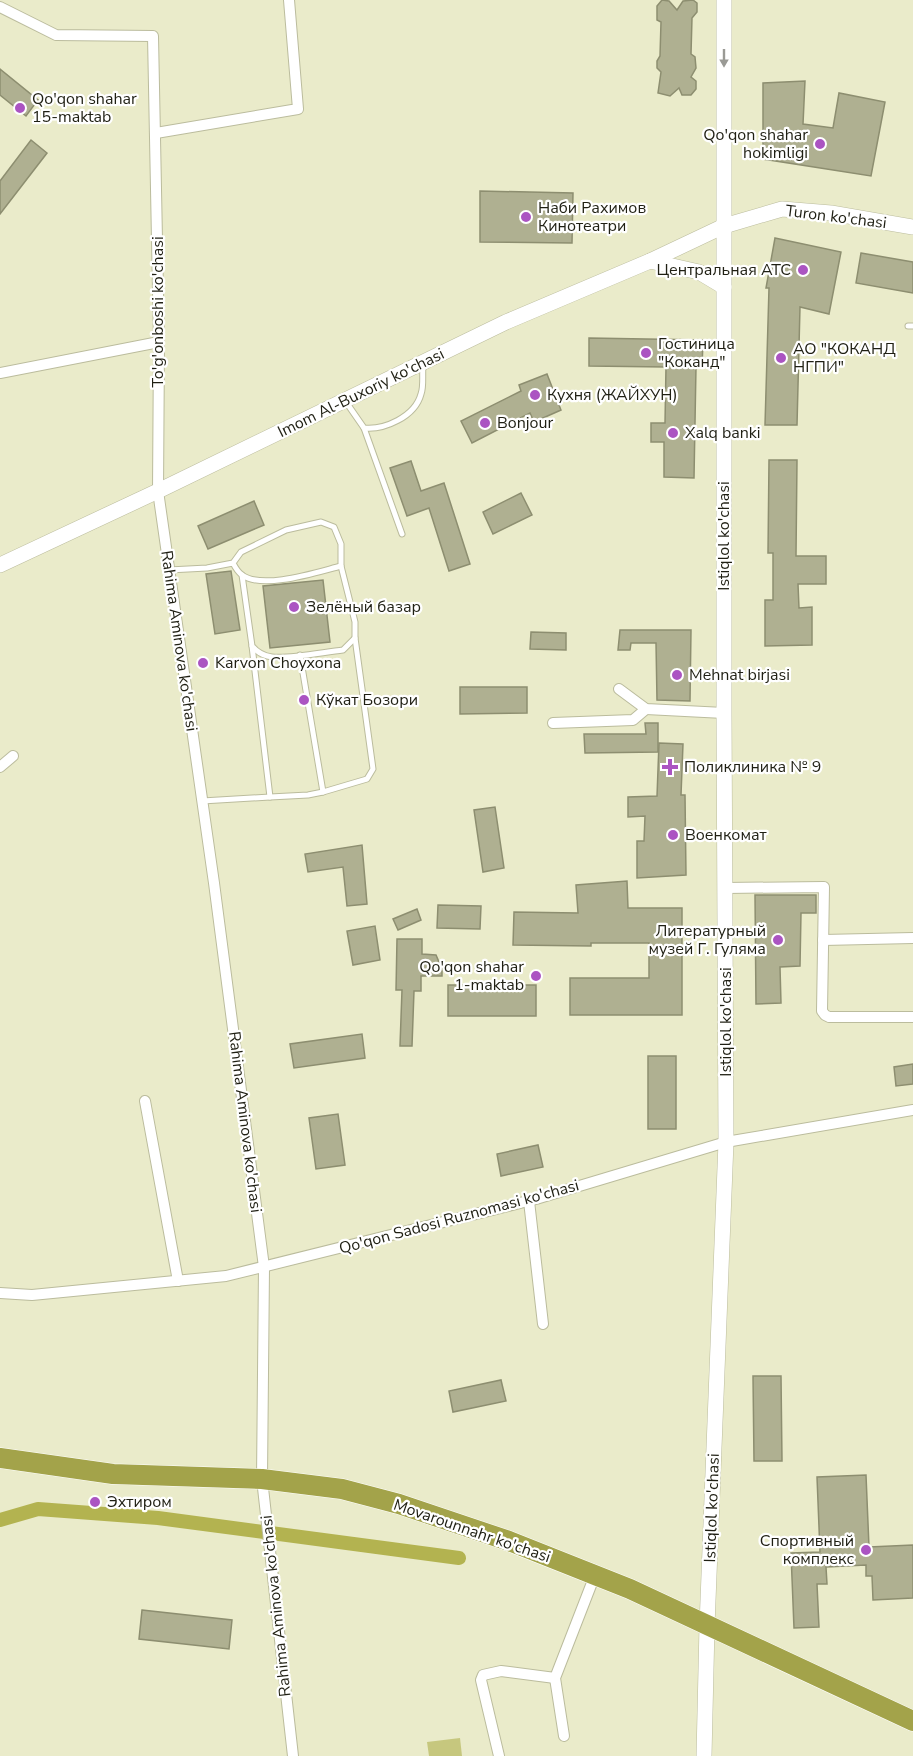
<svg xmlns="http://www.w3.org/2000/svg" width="913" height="1756" viewBox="0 0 913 1756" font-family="'Nunito Sans',sans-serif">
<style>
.green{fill:#c6c77e}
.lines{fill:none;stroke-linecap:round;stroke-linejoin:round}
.canal{stroke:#b3b350;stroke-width:14}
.building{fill:#afb091;stroke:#8d8e70;stroke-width:1.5}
.lane-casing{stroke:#bbbc9d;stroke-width:7}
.street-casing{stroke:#bbbc9d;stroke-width:12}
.secondary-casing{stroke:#bbbc9d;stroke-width:16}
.highway-casing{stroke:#fff;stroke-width:21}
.lane{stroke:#fff;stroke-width:5}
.street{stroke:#fff;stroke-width:10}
.secondary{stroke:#fff;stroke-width:15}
.highway{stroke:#a3a34a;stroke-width:20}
.oneway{fill:#9a9a95}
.poi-dot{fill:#ab54c2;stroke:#fff;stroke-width:2}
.labels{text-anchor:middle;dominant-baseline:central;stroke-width:4.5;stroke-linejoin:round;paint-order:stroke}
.poi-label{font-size:16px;fill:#1f1f13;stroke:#fff;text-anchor:start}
.street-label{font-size:16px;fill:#1f1f13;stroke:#fff}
</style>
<rect width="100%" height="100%" fill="#eaebca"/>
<path class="green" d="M460,1738L462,1756H429L427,1742Z"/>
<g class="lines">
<path class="canal" d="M0,1520L38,1509L158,1518L459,1558"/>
</g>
<g class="building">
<path d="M662,0L669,1L677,10L683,1L693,0L697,3V12L692,18L691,54L695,57L696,68L691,77L696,81V89L691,95H682L679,88L670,96L658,93L661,72L657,68V61L660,56L661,22L657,20V6Z"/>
<path d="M0,69L38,100L26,116L0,95Z"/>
<path d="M805,81L803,124L833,128L839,93L885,102L871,176L763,159V83Z"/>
<path d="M31,140L47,153L0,214V181Z"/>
<path d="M480,191L573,193L572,243L480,242Z"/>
<path d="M775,238L841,252L829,314L800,307L797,425H765L769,288H766Z"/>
<path d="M861,253L913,262V293L856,283Z"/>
<path d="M589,338L703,340L702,368L696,367L694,478L664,477V442H651V423H665L666,367L589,366Z"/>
<path d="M547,374L561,410L534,422L530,413L472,443L461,421L521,391L519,385Z"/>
<path d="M769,460H797L796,556H826V584H798L799,608L812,607V645L765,646V600H773V553H768Z"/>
<path d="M411,461L421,491L444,483L470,564L449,571L429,508L407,516L390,468Z"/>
<path d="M521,493L532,515L493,534L483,512Z"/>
<path d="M254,501L264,525L208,549L198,526Z"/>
<path d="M231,571L240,630L215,634L206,574Z"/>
<path d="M323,580L330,642L270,648L263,586Z"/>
<path d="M620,630H691L690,701L657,700L656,643H631L630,650H618Z"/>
<path d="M531,632L566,633V650L530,649Z"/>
<path d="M460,687H527V713L460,714Z"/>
<path d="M645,723H658V752L585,753L584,734H646Z"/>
<path d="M659,743L683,744L681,795H685L686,875L637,878V841H644L645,816L628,817V797L657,796Z"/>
<path d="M495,807L504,868L483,872L474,810Z"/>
<path d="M362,845L367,904L347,906L343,867L308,872L305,854Z"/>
<path d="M627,881L628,908H682V1015H570V978H649V943H591V946L513,945L514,912L578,913L576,885Z"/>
<path d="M755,895H816V913H801L800,966L780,967L781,1003L756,1004Z"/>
<path d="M438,905L481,906L480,929L437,928Z"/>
<path d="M417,909L421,920L398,930L393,919Z"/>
<path d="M375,926L380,960L353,965L347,931Z"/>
<path d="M397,939H422V954L436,955L442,969V976H421V991H414L412,1046H400L402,990H396Z"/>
<rect x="448" y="985" width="88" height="31"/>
<path d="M362,1034L365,1058L294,1068L290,1044Z"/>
<rect x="648" y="1056" width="28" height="73"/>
<path d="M913,1064V1084L896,1086L894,1067Z"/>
<path d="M338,1114L345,1165L316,1169L309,1118Z"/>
<path d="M538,1145L543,1167L501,1176L497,1154Z"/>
<path d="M753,1376H781L782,1461H754Z"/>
<path d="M501,1380L506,1401L453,1412L449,1391Z"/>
<path d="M866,1475L869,1547L913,1545V1598L873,1600L872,1576H866V1565L826,1567L827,1584H817L819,1627L794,1628L791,1553L820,1552L817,1477Z"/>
<path d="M142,1610L232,1620L229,1649L139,1639Z"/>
</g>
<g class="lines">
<defs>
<g id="lane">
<path d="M908,326H913"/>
<path d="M346,402L364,428C384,430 415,417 421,394C424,386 422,375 423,366"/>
<path d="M364,428L402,534"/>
<path d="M169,570L207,568L233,563L241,552L286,530L321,522L334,527L341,544V566C317,572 263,590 242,575C238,572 235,567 233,563"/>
<path d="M242,575L252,646C257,652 264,656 272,657C290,659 324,652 343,650L355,638V622L341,566"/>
<path d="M323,792L367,779L373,769L355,638"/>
<path d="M270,797L308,795L323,792L300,655"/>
<path d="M202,801L270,797L252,646"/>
</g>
<g id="street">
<path d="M0,7L56,35L153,36L159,342L158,491L214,883L264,1267L262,1479L293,1756"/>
<path d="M156,133L298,109L289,0"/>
<path d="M0,373L159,342"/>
<path d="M619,689L646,709L724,713"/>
<path d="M553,723L633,720L646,709"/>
<path d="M0,767L13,756"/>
<path d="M725,888L824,887L822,1011L825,1015L829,1017H913"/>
<path d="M823,940L913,938"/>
<path d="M145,1101L178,1281"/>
<path d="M529,1201L543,1324"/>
<path d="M0,1293L32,1295L226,1276L536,1199L726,1142L913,1110"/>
<path d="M564,1736L555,1678L595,1575"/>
<path d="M499,1756L481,1680L483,1675L501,1671L555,1678"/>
</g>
<g id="secondary">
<path d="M650,261L699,272L724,287"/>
<path d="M0,565L158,491L506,322L650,261L724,226L782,209L831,213L913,227"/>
<path d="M704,1756L707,1626L726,1142L724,713V0"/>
</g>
<path id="highway" d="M0,1458L113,1474L262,1479L342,1489L399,1504L509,1541L630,1589L913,1721"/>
</defs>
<use href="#lane" class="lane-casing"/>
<use href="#street" class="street-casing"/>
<use href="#secondary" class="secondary-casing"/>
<use href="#highway" class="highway-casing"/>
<use href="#lane" class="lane"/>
<use href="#street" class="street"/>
<use href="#secondary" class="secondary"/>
<use href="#highway" class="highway"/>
</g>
<defs><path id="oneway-solid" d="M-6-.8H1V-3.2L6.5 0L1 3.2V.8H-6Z" transform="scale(1.5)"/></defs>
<use class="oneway" href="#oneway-solid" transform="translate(724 58) rotate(90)"/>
<g class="poi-dot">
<circle cx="20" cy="108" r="6"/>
<circle cx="820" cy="144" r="6"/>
<circle cx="526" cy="217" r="6"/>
<circle cx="803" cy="270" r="6"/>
<circle cx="646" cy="353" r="6"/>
<circle cx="781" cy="358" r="6"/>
<circle cx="535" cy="395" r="6"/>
<circle cx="485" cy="423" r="6"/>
<circle cx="673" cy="433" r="6"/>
<circle cx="294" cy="607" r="6"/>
<circle cx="203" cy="663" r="6"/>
<circle cx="677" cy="675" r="6"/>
<circle cx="304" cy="700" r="6"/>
<path d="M667 758h6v6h6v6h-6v6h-6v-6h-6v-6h6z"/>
<circle cx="673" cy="835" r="6"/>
<circle cx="778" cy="940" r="6"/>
<circle cx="536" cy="976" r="6"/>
<circle cx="95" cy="1502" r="6"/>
<circle cx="866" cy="1550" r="6"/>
</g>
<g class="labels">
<g class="poi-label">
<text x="32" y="99">Qo'qon shahar<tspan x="32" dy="18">15-maktab</tspan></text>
<text x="808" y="135" text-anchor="end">Qo'qon shahar<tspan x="808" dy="18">hokimligi</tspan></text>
<text x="538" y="208">Наби Рахимов<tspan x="538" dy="18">Кинотеатри</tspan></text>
<text x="791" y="270" text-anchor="end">Центральная АТС</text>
<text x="658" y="344">Гостиница<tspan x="658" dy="18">"Коканд"</tspan></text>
<text x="793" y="349">АО "КОКАНД<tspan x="793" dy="18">НГПИ"</tspan></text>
<text x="547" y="395">Кухня (ЖАЙХУН)</text>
<text x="497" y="423">Bonjour</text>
<text x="685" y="433">Xalq banki</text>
<text x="306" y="607">Зелёный базар</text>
<text x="215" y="663">Karvon Choyxona</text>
<text x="689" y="675">Mehnat birjasi</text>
<text x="316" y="700">Кўкат Бозори</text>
<text x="684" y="767">Поликлиника № 9</text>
<text x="685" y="835">Военкомат</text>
<text x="766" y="931" text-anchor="end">Литературный<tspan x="766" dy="18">музей Г. Гуляма</tspan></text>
<text x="524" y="967" text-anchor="end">Qo'qon shahar<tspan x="524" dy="18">1-maktab</tspan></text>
<text x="107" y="1502">Эхтиром</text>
<text x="854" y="1541" text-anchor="end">Спортивный<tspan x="854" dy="18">комплекс</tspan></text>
</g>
<g class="street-label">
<text transform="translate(836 217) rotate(7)">Turon ko'chasi</text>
<text transform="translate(158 312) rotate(-90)">To'g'onboshi ko'chasi</text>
<text transform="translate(361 393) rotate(-26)">Imom Al-Buxoriy ko'chasi</text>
<text transform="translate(724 536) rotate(-90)">Istiqlol ko'chasi</text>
<text transform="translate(179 641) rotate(82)">Rahima Aminova ko'chasi</text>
<text transform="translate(726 1022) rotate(-90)">Istiqlol ko'chasi</text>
<text transform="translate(245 1122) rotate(83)">Rahima Aminova ko'chasi</text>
<text transform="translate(459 1217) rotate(-15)">Qo'qon Sadosi Ruznomasi ko'chasi</text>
<text transform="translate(712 1508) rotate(-88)">Istiqlol ko'chasi</text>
<text transform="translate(472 1531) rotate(19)">Movarounnahr ko'chasi</text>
<text transform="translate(276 1606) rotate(-96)">Rahima Aminova ko'chasi</text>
</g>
</g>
</svg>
